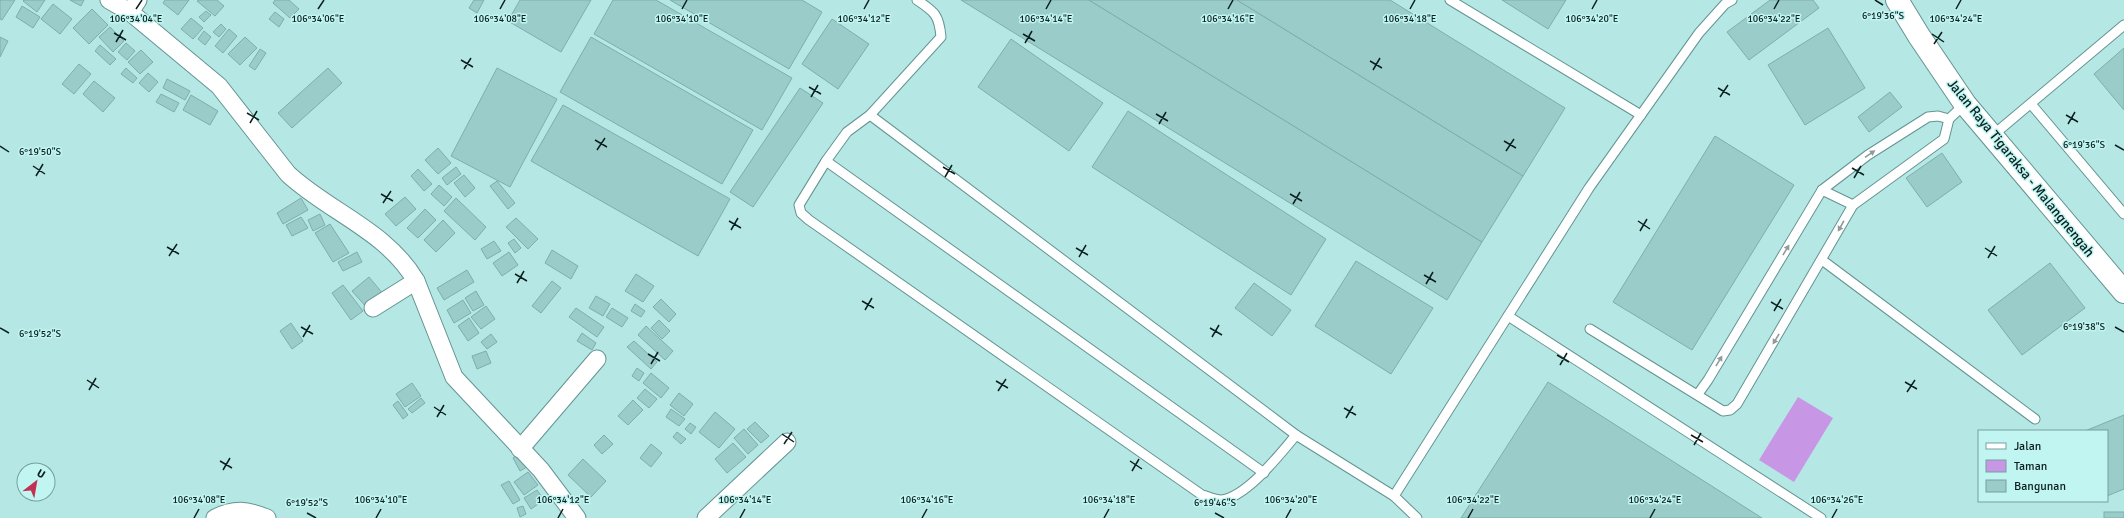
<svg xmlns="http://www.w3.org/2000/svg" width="2124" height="518" viewBox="0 0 2124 518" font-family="Signika,sans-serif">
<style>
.green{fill:#c797e6}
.building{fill:#9acdca;stroke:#7daeab}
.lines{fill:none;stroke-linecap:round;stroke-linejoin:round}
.lane-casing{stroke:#639491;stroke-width:11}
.street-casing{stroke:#639491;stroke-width:19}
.primary-casing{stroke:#639491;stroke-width:24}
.lane{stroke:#fff;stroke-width:9}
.street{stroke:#fff;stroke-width:17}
.primary{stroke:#fff;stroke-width:22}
.oneway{fill:#919a9a}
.ticks{fill:none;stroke:#0b1f1e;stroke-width:1.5}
.labels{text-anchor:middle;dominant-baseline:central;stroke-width:3;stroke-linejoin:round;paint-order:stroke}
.street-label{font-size:14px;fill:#0b1f1e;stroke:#c1f5f2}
.ticks-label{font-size:10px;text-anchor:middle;fill:#0b1f1e;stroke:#c1f5f2;stroke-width:3;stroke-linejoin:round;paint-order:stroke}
</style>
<rect width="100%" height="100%" fill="#b5e8e5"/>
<path class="green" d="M1798,397L1833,418L1794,482L1759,460Z"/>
<g class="building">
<path d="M0,0H15L2,20L0,19Z"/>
<path d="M24,0H45L37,12L23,1Z"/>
<path d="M70,0H84L81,6Z"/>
<path d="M165,0H189L178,15L163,3Z"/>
<path d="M199,0H217L224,6L215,16L197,1Z"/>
<path d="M275,0H289L299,9L290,18L273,3Z"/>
<path d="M474,0H484L477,13L469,8Z"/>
<path d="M520,0H591L561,52L508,21Z"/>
<path d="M613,0H656L792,78L762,130L594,34Z"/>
<path d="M670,0H802L822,12L789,69Z"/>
<path d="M961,0H1089L1482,242L1447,300Z"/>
<path d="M1089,0H1237L1523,176L1482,242Z"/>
<path d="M1237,0H1390L1565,108L1523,176Z"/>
<path d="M1502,0H1566L1548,29Z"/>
<path d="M1770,0H1813L1819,8L1749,60L1727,32Z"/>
<path d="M53,4L72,19L60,34L41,19Z"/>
<path d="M22,6L40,17L33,28L16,17Z"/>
<path d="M92,9L108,25L89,44L73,28Z"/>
<path d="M206,11L211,15L204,22L199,17Z"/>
<path d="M275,12L284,19L279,27L269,19Z"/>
<path d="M191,18L203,28L193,39L181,29Z"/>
<path d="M832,19L869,44L838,89L802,64Z"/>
<path d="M221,24L226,29L219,37L213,32Z"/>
<path d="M110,27L124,41L113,52L99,37Z"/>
<path d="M1828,28L1865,88L1805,125L1768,65Z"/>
<path d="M229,29L237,36L223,53L215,46Z"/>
<path d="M204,31L211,37L205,45L198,39Z"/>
<path d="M0,37L8,41L0,57Z"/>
<path d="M245,37L257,48L240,65L228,54Z"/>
<path d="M591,37L753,130L722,184L560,92Z"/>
<path d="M1011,39L1103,103L1069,151L978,87Z"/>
<path d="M126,43L135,51L127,60L118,52Z"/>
<path d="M100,45L116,59L110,65L95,51Z"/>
<path d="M2124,48V110L2094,74Z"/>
<path d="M260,49L266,53L255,70L249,66Z"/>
<path d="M141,50L153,62L140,74L128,62Z"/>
<path d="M79,64L91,74L74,94L62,84Z"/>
<path d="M126,68L137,78L133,83L121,74Z"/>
<path d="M328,68L342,83L292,128L278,113Z"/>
<path d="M497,68L557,99L510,187L451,156Z"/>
<path d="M148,73L158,82L149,92L139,83Z"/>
<path d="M167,79L190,91L185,100L163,88Z"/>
<path d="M94,81L115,98L103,112L83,94Z"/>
<path d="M800,88L823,103L753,207L730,192Z"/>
<path d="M1890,92L1902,107L1869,132L1858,117Z"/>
<path d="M161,94L179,103L174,112L156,102Z"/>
<path d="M191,95L218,111L210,125L183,110Z"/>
<path d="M563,105L730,199L698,256L531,161Z"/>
<path d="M1128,111L1326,239L1291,295L1092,167Z"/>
<path d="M1715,136L1794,185L1692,350L1613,302Z"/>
<path d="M438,148L451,163L438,174L425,160Z"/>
<path d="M1942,153L1962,182L1927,207L1906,178Z"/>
<path d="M456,167L461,174L447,185L442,178Z"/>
<path d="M418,169L432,184L424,191L411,176Z"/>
<path d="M464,175L475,188L465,197L454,183Z"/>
<path d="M497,181L515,203L508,209L490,186Z"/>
<path d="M439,185L452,197L444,206L431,194Z"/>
<path d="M405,197L416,209L396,226L385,214Z"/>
<path d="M301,198L308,210L283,224L277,213Z"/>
<path d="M456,198L486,227L475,240L444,211Z"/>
<path d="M425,209L436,220L418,238L407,228Z"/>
<path d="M320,214L325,225L313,231L308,220Z"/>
<path d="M301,217L308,228L292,236L286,225Z"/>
<path d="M516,218L538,239L528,249L506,227Z"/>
<path d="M443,220L455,233L436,252L424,240Z"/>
<path d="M330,224L349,253L333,262L315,233Z"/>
<path d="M514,239L521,248L515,253L508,243Z"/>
<path d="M494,241L501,251L487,259L481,249Z"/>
<path d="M552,250L578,266L571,279L545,263Z"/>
<path d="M357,252L362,262L343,271L338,262Z"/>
<path d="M509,252L518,265L502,276L493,263Z"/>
<path d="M1356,261L1433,308L1391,374L1315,326Z"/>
<path d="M2050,263L2085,308L2022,355L1988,310Z"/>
<path d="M467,270L474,282L444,300L437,288Z"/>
<path d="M636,274L654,286L643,302L625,291Z"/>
<path d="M369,277L384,295L368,309L352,291Z"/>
<path d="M552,281L561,288L541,313L532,306Z"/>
<path d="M1254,283L1291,310L1272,336L1235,308Z"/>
<path d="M343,285L363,311L351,320L332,293Z"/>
<path d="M476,291L484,305L473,311L465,298Z"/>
<path d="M596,296L610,304L603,316L589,308Z"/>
<path d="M661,299L676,314L669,322L653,307Z"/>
<path d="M463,300L471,313L454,323L447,310Z"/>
<path d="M635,304L645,311L641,317L631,311Z"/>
<path d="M486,306L495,319L481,329L471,317Z"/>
<path d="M576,308L604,327L597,337L569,317Z"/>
<path d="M612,308L628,318L622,327L606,317Z"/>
<path d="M469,318L479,333L468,341L458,326Z"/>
<path d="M659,320L670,331L662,339L651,328Z"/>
<path d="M291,323L303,341L292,349L280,331Z"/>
<path d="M646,326L673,351L665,360L638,335Z"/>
<path d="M582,333L596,343L592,350L577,341Z"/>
<path d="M491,334L497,342L487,349L481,342Z"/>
<path d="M634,341L657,362L651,369L627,347Z"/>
<path d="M486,351L491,363L477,369L472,356Z"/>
<path d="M637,368L644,373L639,381L632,376Z"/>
<path d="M651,373L669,388L661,398L643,383Z"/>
<path d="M1548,382L1762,518H1461Z"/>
<path d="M412,383L421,396L405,407L396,394Z"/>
<path d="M645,389L657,399L649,408L637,398Z"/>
<path d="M679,393L693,404L684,416L670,405Z"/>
<path d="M421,398L425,403L412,413L408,409Z"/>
<path d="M633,400L643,410L628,425L618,416Z"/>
<path d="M398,401L408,415L403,419L393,405Z"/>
<path d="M671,409L685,419L679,426L666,417Z"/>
<path d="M715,412L735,429L719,448L699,432Z"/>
<path d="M2124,415V489L2107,496V431H2085Z"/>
<path d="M755,422L769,436L761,443L747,429Z"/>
<path d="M690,423L696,427L691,434L685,429Z"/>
<path d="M744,429L758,445L748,454L734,438Z"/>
<path d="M677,432L686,439L681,444L673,437Z"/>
<path d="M604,435L613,444L602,454L594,445Z"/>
<path d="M733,443L746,457L727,473L715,459Z"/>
<path d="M651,444L662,453L651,467L640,458Z"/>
<path d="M520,454L527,467L520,471L513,458Z"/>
<path d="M583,459L606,481L591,497L568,475Z"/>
<path d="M528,472L538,485L524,495L514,482Z"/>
<path d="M509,481L520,500L513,504L501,485Z"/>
<path d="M537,490L544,500L531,509L524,498Z"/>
<path d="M523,506L526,514L520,517L517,508Z"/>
<rect x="2104" y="512" width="20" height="6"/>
</g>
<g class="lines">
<defs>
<g id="lane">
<path d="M917,0C935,12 939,15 941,37L870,115L1296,435L1394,496L1589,188L1699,33L1725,4L1732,0"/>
<path d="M1450,0L1641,115"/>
<path d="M2031,104L2124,214"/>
<path d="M870,115L847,132L826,161L799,205L801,213L809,220L1202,495C1207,496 1215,500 1221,500C1247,497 1280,454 1296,435"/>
<path d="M1992,136L2124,25"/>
<path d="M826,161L1264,473"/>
<path d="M1822,190L1853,205"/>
<path d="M1822,260L2035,419"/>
<path d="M1508,316L1821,518"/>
<path d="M1590,329L1723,411L1730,410L1737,404L1853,205L1944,139L1949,119L1965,104"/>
<path d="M1698,394L1708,380L1822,190L1868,155L1928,117L1938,116L1949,119"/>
<path d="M1394,496L1417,518"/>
</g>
<g id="street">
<path d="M109,0L130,12L219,86L288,174C329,212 387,231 416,281L454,377L541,470L577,518"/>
<path d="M130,12L138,0"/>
<path d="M373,308L416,281"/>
<path d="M520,449L597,359"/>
<path d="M215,518C235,508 247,510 267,518"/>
<path d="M706,518L787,442"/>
</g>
<path id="primary" d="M1897,0L1919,36L1965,104L2124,292"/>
</defs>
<use href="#lane" class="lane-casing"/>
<use href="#street" class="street-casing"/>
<use href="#primary" class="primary-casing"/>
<use href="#lane" class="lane"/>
<use href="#street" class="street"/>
<use href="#primary" class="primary"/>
</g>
<defs><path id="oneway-solid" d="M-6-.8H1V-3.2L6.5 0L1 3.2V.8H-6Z"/></defs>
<g class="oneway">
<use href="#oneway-solid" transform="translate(1870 154) rotate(-34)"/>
<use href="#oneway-solid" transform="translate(1841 226) rotate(119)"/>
<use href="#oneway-solid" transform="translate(1786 250) rotate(-59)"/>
<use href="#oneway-solid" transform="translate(1776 339) rotate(121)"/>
<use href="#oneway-solid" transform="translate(1719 361) rotate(-59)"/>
</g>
<path class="ticks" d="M1875,0L1883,5M136,9L142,0M318,9L324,0M500,9L505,0M682,9L687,0M864,9L869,0M1046,9L1051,0M1228,9L1233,0M1410,9L1415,0M1592,9L1597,0M1774,9L1779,0M1956,9L1961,0M114,33L126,40M1023,34L1035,41M1932,34L1944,42M116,42L123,30M1025,43L1032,31M1934,44L1942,32M461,60L473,67M1370,61L1382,68M464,69L471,58M1373,70L1380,58M809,87L821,94M1718,88L1730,95M811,97L818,85M1720,97L1728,85M247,113L259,120M1156,114L1168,121M2066,115L2078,122M250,123L257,111M1159,124L1166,112M2068,124L2075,112M595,140L607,147M1504,141L1516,148M2115,145L2124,150M0,146L9,152M597,150L605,138M1506,151L1514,139M33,166L45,174M943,167L955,174M1852,168L1864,175M36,176L43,164M945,177L952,165M1854,178L1861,166M381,194L393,201M1290,194L1302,201M383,203L391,191M1293,204L1300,192M729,221L741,228M1638,221L1650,229M731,230L738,218M1640,231L1647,219M167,247L179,254M1076,248L1088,255M1985,248L1997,256M169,256L177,244M1079,257L1086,245M1988,258L1995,246M515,274L527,281M1424,275L1436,282M517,283L524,271M1426,284L1433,272M862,301L874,308M1771,302L1783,309M865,310L872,298M1774,311L1781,299M301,327L313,334M2115,327L2124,332M0,328L9,333M1210,328L1222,335M303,337L310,325M1212,337L1219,325M648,354L660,361M1557,355L1569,362M651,364L658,352M1560,365L1567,353M87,380L99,388M996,381L1008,388M1905,382L1917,389M89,390L96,378M998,391L1006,379M1907,392L1915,380M434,407L446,415M1344,408L1356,415M437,417L444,405M1346,418L1353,406M782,434L794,442M1691,435L1703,442M784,444L792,432M1694,445L1701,433M220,461L232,468M1130,461L1142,469M223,470L230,458M1132,471L1139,459M307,513L316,518M1215,513L1224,518M194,518L199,509M376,518L381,509M558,518L563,509M740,518L745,509M922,518L927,509M1104,518L1109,509M1286,518L1291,509M1468,518L1473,509M1650,518L1655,509M1832,518L1837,509"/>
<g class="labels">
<g class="street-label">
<text transform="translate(2021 168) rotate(51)">Jalan Raya Tigaraksa - Malangnengah</text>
</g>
</g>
<g class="ticks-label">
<text x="1883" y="19">6°19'36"S</text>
<text x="318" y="22">106°34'06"E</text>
<text x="864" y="22">106°34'12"E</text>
<text x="1410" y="22">106°34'18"E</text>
<text x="1592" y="22">106°34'20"E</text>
<text x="1774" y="22">106°34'22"E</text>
<text x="136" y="22">106°34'04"E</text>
<text x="500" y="22">106°34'08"E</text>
<text x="682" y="22">106°34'10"E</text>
<text x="1046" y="22">106°34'14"E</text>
<text x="1228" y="22">106°34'16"E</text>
<text x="1956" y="22">106°34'24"E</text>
<text x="2084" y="148">6°19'36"S</text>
<text x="40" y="155">6°19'50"S</text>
<text x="2084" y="330">6°19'38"S</text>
<text x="40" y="337">6°19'52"S</text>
<text x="199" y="503">106°34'08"E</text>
<text x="381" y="503">106°34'10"E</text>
<text x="563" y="503">106°34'12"E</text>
<text x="745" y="503">106°34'14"E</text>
<text x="927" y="503">106°34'16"E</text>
<text x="1109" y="503">106°34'18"E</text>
<text x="1291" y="503">106°34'20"E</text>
<text x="1473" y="503">106°34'22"E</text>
<text x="1655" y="503">106°34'24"E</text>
<text x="1837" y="503">106°34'26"E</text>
<text x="307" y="506">6°19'52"S</text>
<text x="1215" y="506">6°19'46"S</text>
</g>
<rect x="1978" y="430" width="130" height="72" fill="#c1f5f2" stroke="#789f9d"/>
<rect x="1986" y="443" width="20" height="6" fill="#ffffff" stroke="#789f9d"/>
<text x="2014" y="450" font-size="12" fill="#0b1f1e">Jalan</text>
<rect x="1986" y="460" width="20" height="12" fill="#c797e6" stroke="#789f9d"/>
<text x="2014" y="470" font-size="12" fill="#0b1f1e">Taman</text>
<rect x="1986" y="480" width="20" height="12" fill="#9acdca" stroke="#789f9d"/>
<text x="2014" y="490" font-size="12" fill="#0b1f1e">Bangunan</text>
<g transform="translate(36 482) rotate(31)"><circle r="19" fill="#c1f5f2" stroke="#789f9d"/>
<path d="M0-3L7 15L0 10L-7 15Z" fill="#c13154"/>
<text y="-6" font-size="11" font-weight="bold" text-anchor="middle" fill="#0b1f1e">U</text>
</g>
</svg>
